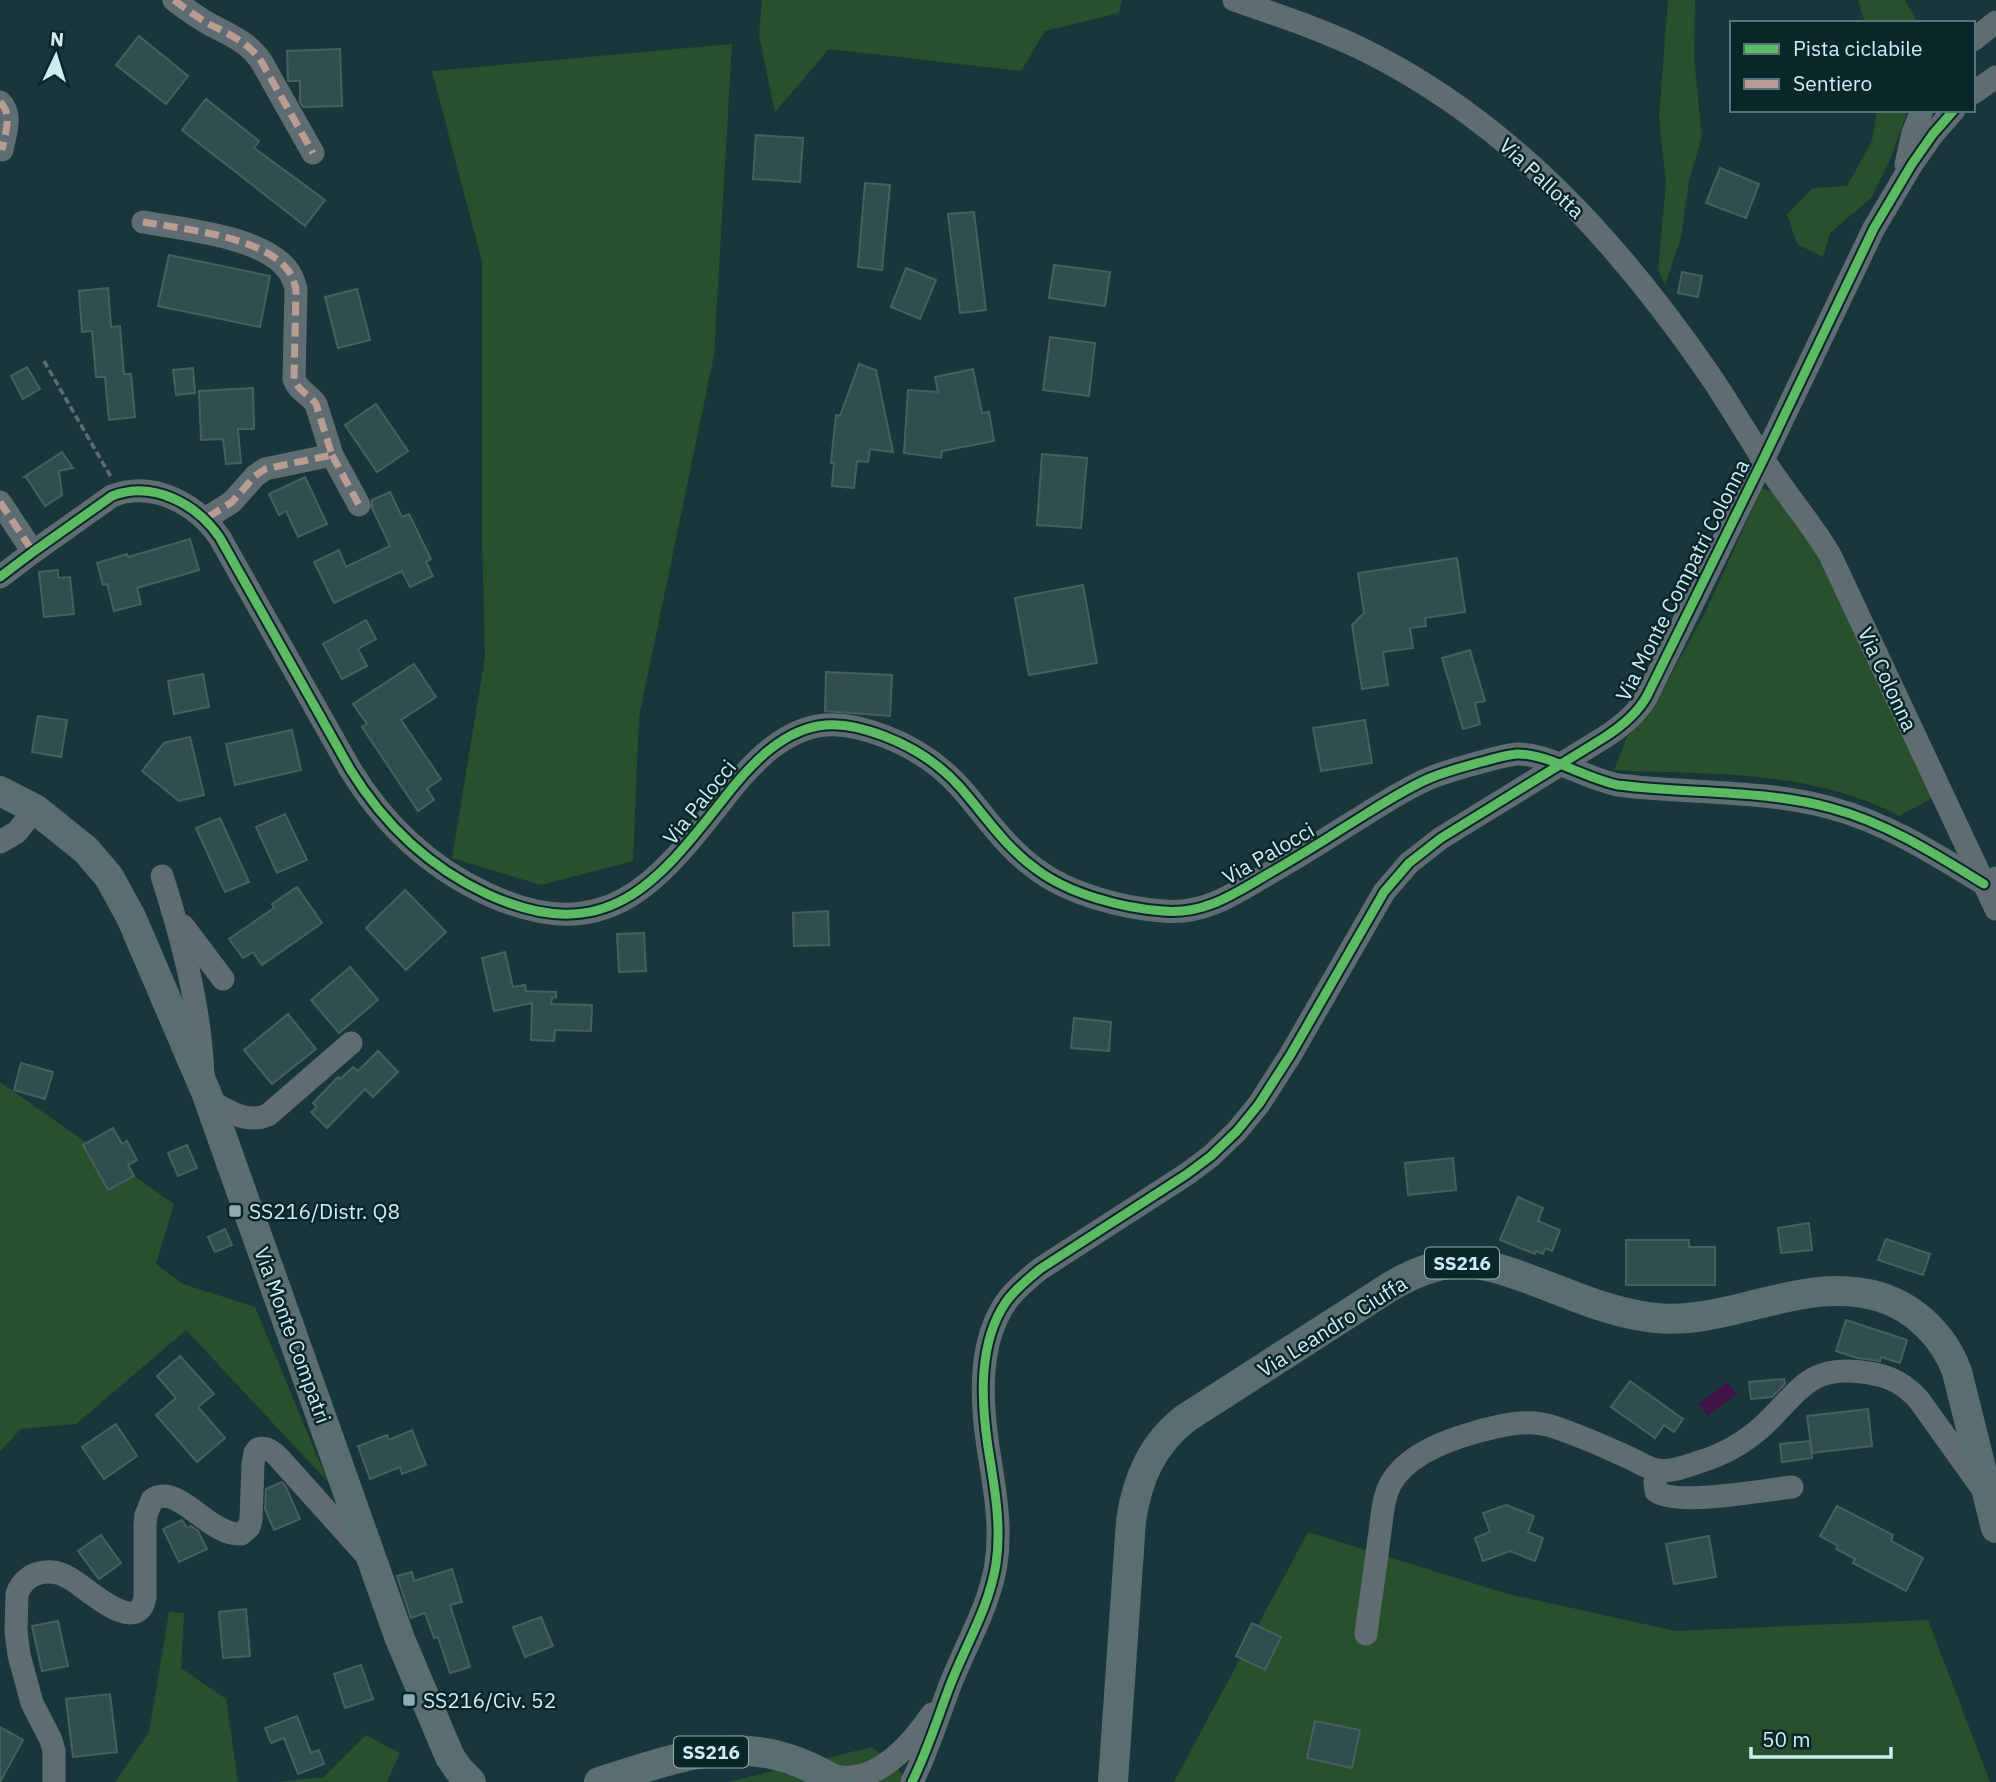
<svg xmlns="http://www.w3.org/2000/svg" width="1996" height="1782" viewBox="0 0 1996 1782" font-family="'IBM Plex Sans',sans-serif">
<style>
.green{fill:#28502c}
.water{fill:#3e1446}
.building{fill:#314d4d;stroke:#46605f;stroke-width:2}
.lines{fill:none;stroke-linecap:round;stroke-linejoin:round}
.path{stroke:#5e6d71;stroke-width:3.5;stroke-dasharray:7 3.5;stroke-linecap:butt}
.minor{stroke:#5f6d72;stroke-width:23}
.major{stroke:#5a6d71;stroke-width:30}
.quiet{stroke:#b99d93;stroke-width:7;stroke-dasharray:14 7;stroke-linecap:butt}
.cycleway-casing{stroke:#0a2629;stroke-width:13}
.cycleway{stroke:#5cba63;stroke-width:9}
.poi-dot{fill:#8eadb0;stroke:#0a2629;stroke-width:2.5}
.labels{text-anchor:middle;dominant-baseline:central;stroke-width:5;stroke-linejoin:round;paint-order:stroke}
.shield{fill:#0a2629;stroke:#92b1b4;stroke-width:2}
.shield-label{font-size:19px;font-weight:bold;fill:#cdedf0}
.street-label{font-size:21px;fill:#cdedf0;stroke:#0a2629}
.poi-label{font-size:21px;fill:#cdedf0;stroke:#0a2629;text-anchor:start}
</style>
<rect width="100%" height="100%" fill="#19373a"/>
<g class="green">
<path d="M762,0H1122L1119,13L1045,31L1021,71L829,49L775,112L759,35Z"/>
<path d="M1668,0H1695L1694,59L1702,136L1689,181L1681,237L1665,285L1658,270L1666,183L1659,117Z"/>
<path d="M1858,0H1905L1918,23H1865Z"/>
<path d="M732,44L714,355L639,717L633,861L541,885L452,858L485,657L482,540V262L432,71Z"/>
<path d="M1877,110H1908L1891,157L1872,197L1830,233L1823,257L1797,244L1787,214L1813,188L1847,186L1872,141Z"/>
<path d="M1762,488L1773,492L1800,521L1838,592L1936,796L1899,816C1812,769 1710,775 1614,770L1627,737L1659,697L1706,611Z"/>
<path d="M0,1082L174,1204L156,1264L183,1284L255,1307L328,1482L186,1330L76,1424L21,1429L0,1451Z"/>
<path d="M1308,1532L1508,1594L1676,1631L1928,1620L1990,1782H1174Z"/>
<path d="M169,1612L184,1613L181,1668L226,1699L238,1782H115L149,1732Z"/>
<path d="M366,1735L400,1753L387,1782H277L324,1777Z"/>
<path d="M872,1747L912,1782H728Z"/>
</g>
<path class="water" d="M1727,1382L1737,1394L1708,1416L1698,1404Z"/>
<g class="building">
<path d="M139,36L188,76L166,104L116,65Z"/>
<path d="M340,49L342,106L303,107L300,102V81H288L287,51Z"/>
<path d="M206,99L259,141L254,148L325,200L305,226L182,130Z"/>
<path d="M756,135L803,138L800,182L753,179Z"/>
<path d="M1720,168L1759,184L1746,218L1706,203Z"/>
<path d="M865,183L890,185L882,270L858,267Z"/>
<path d="M974,212L986,310L960,313L948,214Z"/>
<path d="M169,255L270,276L260,327L158,306Z"/>
<path d="M1054,265L1110,272L1105,306L1049,298Z"/>
<path d="M906,268L936,280L920,319L891,307Z"/>
<path d="M1682,272L1702,276L1698,297L1678,293Z"/>
<path d="M108,288L111,327L120,326L124,374H131L135,417L109,420L105,377H96L92,331L82,332L79,291Z"/>
<path d="M357,289L370,340L338,348L325,297Z"/>
<path d="M1050,337L1095,343L1089,396L1043,390Z"/>
<path d="M859,364L876,370L893,452L870,449L868,462L857,461L854,488L832,486L834,463H831L836,415L840,416Z"/>
<path d="M27,367L40,389L23,399L11,376Z"/>
<path d="M193,368L195,393L176,395L173,370Z"/>
<path d="M973,369L982,413L989,412L994,441L942,451L941,458L904,453L908,390L938,392L935,377Z"/>
<path d="M253,388L254,429H238L241,463L226,464L223,439L201,440L199,391Z"/>
<path d="M376,404L408,451L377,472L345,425Z"/>
<path d="M62,452L73,468L59,471L62,495L45,506L26,477H24Z"/>
<path d="M1042,454L1087,458L1081,528L1037,525Z"/>
<path d="M305,477L327,524L298,537L286,511L279,515L269,494Z"/>
<path d="M390,492L402,517L409,514L431,559L426,562L433,576L410,587L402,571L334,603L314,562L339,550L346,567L390,546L372,508V500Z"/>
<path d="M190,539L199,570L137,588L141,604L114,611L107,584L103,585L97,563L127,554L128,557Z"/>
<path d="M1457,558L1465,612L1425,618L1426,626L1410,628L1413,648L1383,652L1388,685L1362,689L1352,625L1364,613L1358,573Z"/>
<path d="M58,570V578L70,577L74,614L44,617L39,572Z"/>
<path d="M1083,585L1097,663L1029,675L1015,598Z"/>
<path d="M366,620L376,639L358,649L367,666L342,679L323,644Z"/>
<path d="M1470,650L1485,701L1475,703L1480,724L1463,729L1442,658Z"/>
<path d="M414,664L436,697L401,720L441,779L427,789L434,800L418,811L362,727L367,724L353,704Z"/>
<path d="M826,672L892,675L890,716L825,711Z"/>
<path d="M203,674L209,707L174,714L168,681Z"/>
<path d="M38,716L67,720L61,757L32,752Z"/>
<path d="M1365,720L1372,763L1321,771L1313,728Z"/>
<path d="M292,730L301,770L235,785L226,744Z"/>
<path d="M190,737L204,795L179,801L142,771L164,743Z"/>
<path d="M285,814L307,860L277,873L256,827Z"/>
<path d="M220,818L249,882L225,892L196,828Z"/>
<path d="M297,887L322,923L262,965L253,952L243,958L229,939L274,908L272,904Z"/>
<path d="M405,890L446,932L406,970L366,928Z"/>
<path d="M828,911L829,945L794,946L793,913Z"/>
<path d="M644,933L646,971L619,972L617,934Z"/>
<path d="M505,952L513,987L525,985L526,991L556,992V997L552,998L551,1004L592,1005L591,1031L555,1030L554,1041L531,1040L532,1003L494,1011L482,958Z"/>
<path d="M350,967L378,1000L339,1033L311,1000Z"/>
<path d="M288,1014L316,1049L272,1084L244,1050Z"/>
<path d="M1074,1018L1111,1022L1109,1051L1071,1048Z"/>
<path d="M378,1051L398,1072L373,1097L365,1089L327,1128L311,1112L317,1107L313,1103L338,1077L340,1079L353,1067L358,1071Z"/>
<path d="M21,1063L53,1072L45,1099L14,1090Z"/>
<path d="M113,1128L122,1144L127,1141L137,1160L128,1165L134,1176L108,1190L83,1145Z"/>
<path d="M187,1145L197,1168L178,1176L168,1153Z"/>
<path d="M1453,1158L1456,1190L1408,1195L1405,1163Z"/>
<path d="M1518,1197L1543,1208L1538,1221L1560,1230L1552,1251L1545,1248L1543,1254L1536,1251L1535,1254L1500,1240Z"/>
<path d="M1809,1223L1812,1250L1781,1253L1778,1228Z"/>
<path d="M225,1229L232,1245L215,1252L208,1237Z"/>
<path d="M1886,1239L1930,1254L1923,1275L1878,1260Z"/>
<path d="M1626,1240H1689V1247H1715V1285H1626Z"/>
<path d="M1846,1320L1907,1340L1900,1363L1881,1357L1880,1361L1857,1358L1836,1351Z"/>
<path d="M180,1356L214,1394L198,1407L225,1438L197,1462L156,1415L176,1398L157,1376Z"/>
<path d="M1784,1379L1785,1384L1772,1397L1751,1399L1749,1382Z"/>
<path d="M1630,1381L1683,1419L1674,1432L1664,1425L1655,1438L1611,1407Z"/>
<path d="M1868,1409L1872,1446L1812,1453L1807,1416Z"/>
<path d="M116,1424L137,1456L104,1479L82,1447Z"/>
<path d="M412,1430L426,1465L402,1474L400,1467L370,1479L358,1446L387,1435L389,1440Z"/>
<path d="M1810,1441L1812,1458L1782,1462L1780,1444Z"/>
<path d="M282,1482L286,1487L300,1519L274,1530L265,1509L266,1489Z"/>
<path d="M1506,1505L1534,1516L1528,1532L1543,1538L1535,1561L1510,1551L1483,1561L1475,1538L1490,1532L1483,1513Z"/>
<path d="M1837,1506L1893,1535L1891,1541L1923,1558L1906,1591L1853,1563L1855,1559L1836,1549L1838,1546L1820,1536Z"/>
<path d="M182,1520L187,1528L191,1526L198,1531L207,1549L179,1562L163,1529Z"/>
<path d="M101,1535L121,1563L99,1579L78,1551Z"/>
<path d="M1709,1536L1716,1577L1674,1584L1666,1544Z"/>
<path d="M452,1569L462,1602L450,1605L470,1667L450,1673L438,1637L434,1638L425,1613L411,1618L397,1576L412,1572L414,1581Z"/>
<path d="M246,1609L250,1656L223,1658L219,1612Z"/>
<path d="M541,1617L553,1646L525,1657L513,1627Z"/>
<path d="M58,1621L68,1666L42,1671L32,1626Z"/>
<path d="M1252,1623L1281,1637L1265,1670L1236,1656Z"/>
<path d="M361,1665L373,1699L345,1708L334,1674Z"/>
<path d="M110,1694L117,1752L73,1757L66,1699Z"/>
<path d="M297,1716L311,1753L319,1750L324,1764L298,1774L284,1738L271,1743L265,1728Z"/>
<path d="M1315,1721L1360,1730L1352,1768L1307,1758Z"/>
<path d="M0,1727L23,1740L0,1782Z"/>
</g>
<g class="lines">
<path class="path" d="M44,361L111,477"/>
<g class="minor">
<path d="M174,0C186,9 198,18 211,25C230,35 248,42 261,61L313,153"/>
<path d="M1234,0C1277,15 1321,29 1362,49C1509,121 1618,242 1709,374C1728,402 1745,431 1763,459C1784,492 1810,521 1830,555L1996,909"/>
<path d="M1973,40L1996,22"/>
<path d="M1973,93L1996,77"/>
<path d="M0,102C13,114 5,134 2,150"/>
<path d="M1906,164L1913,133L1922,110"/>
<path d="M143,222C182,229 261,236 287,269C292,275 294,281 296,289L294,379C298,391 309,394 316,404L332,455L265,469L255,476L232,502L205,519"/>
<path d="M332,455L359,505"/>
<path d="M0,502L33,552"/>
<path d="M0,577L33,552L112,496C153,480 197,504 220,538L350,769C383,823 429,867 487,894C609,950 659,881 729,792C753,762 784,729 825,725C846,723 866,729 884,736C913,747 938,763 959,786C984,814 1004,846 1036,869C1069,894 1122,908 1163,911C1204,915 1234,894 1268,874C1294,859 1320,843 1345,827C1373,810 1400,791 1430,778C1447,771 1463,767 1481,762C1493,759 1505,755 1517,754C1546,753 1587,779 1618,785C1688,794 1761,789 1831,808C1887,823 1935,854 1984,884L1996,878"/>
<path d="M0,842L17,832L35,809"/>
<path d="M162,876C183,942 200,1006 203,1075"/>
<path d="M183,926L223,979"/>
<path d="M208,1100C228,1111 246,1124 268,1115L351,1043"/>
<path d="M1658,1471L1655,1482L1656,1491C1675,1507 1765,1490 1792,1487"/>
<path d="M1366,1634C1370,1603 1375,1571 1379,1539C1382,1521 1382,1499 1391,1483C1408,1454 1447,1440 1476,1432C1502,1425 1528,1418 1554,1427C1578,1435 1601,1445 1623,1455C1634,1459 1646,1468 1657,1470C1669,1473 1687,1466 1699,1462C1723,1455 1744,1443 1763,1426C1801,1390 1809,1363 1869,1373C1890,1376 1905,1384 1919,1400L1982,1488"/>
<path d="M824,1774C833,1775 842,1778 851,1777C886,1775 914,1740 932,1714"/>
<path d="M54,1782V1751L51,1740L32,1703L19,1655L16,1631L17,1594C25,1571 51,1566 71,1579C87,1588 138,1638 145,1597V1525L146,1515L152,1500C177,1481 210,1537 241,1534L249,1527L251,1520L253,1464L255,1453L258,1449C267,1446 274,1452 280,1459L368,1557"/>
<path d="M912,1782C927,1752 937,1720 949,1688C965,1646 989,1608 996,1564C1002,1525 994,1485 988,1447C981,1400 978,1343 1006,1302C1015,1289 1028,1279 1040,1269L1187,1174L1211,1156L1237,1131L1259,1104L1291,1054L1384,892L1409,863L1441,838L1605,737C1622,726 1637,714 1647,696L1763,460L1874,228L1912,164L1933,134L1954,110"/>
</g>
<g class="major">
<path d="M0,791L35,809L86,850L109,877L131,917L206,1092L400,1639L450,1757L459,1770L471,1782"/>
<path d="M599,1782C657,1764 718,1739 779,1756C800,1761 820,1772 839,1782"/>
<path d="M1113,1782L1131,1521C1137,1479 1152,1444 1186,1418L1388,1288C1409,1275 1432,1265 1457,1263C1482,1262 1507,1271 1529,1279C1570,1294 1612,1314 1656,1318C1732,1325 1804,1274 1880,1297C1916,1308 1945,1338 1957,1372L1996,1528"/>
</g>
<g class="quiet">
<path d="M174,0C186,9 198,18 211,25C230,35 248,42 261,61L313,153"/>
<path d="M0,102C13,114 5,134 2,150"/>
<path d="M143,222C182,229 261,236 287,269C292,275 294,281 296,289L294,379C298,391 309,394 316,404L332,455L265,469L255,476L232,502L205,519"/>
<path d="M332,455L359,505"/>
<path d="M0,502L33,552"/>
</g>
<defs>
<g id="cycleway">
<path d="M0,577L33,552L112,496C153,480 197,504 220,538L350,769C383,823 429,867 487,894C609,950 659,881 729,792C753,762 784,729 825,725C846,723 866,729 884,736C913,747 938,763 959,786C984,814 1004,846 1036,869C1069,894 1122,908 1163,911C1204,915 1234,894 1268,874C1294,859 1320,843 1345,827C1373,810 1400,791 1430,778C1447,771 1463,767 1481,762C1493,759 1505,755 1517,754C1546,753 1587,779 1618,785C1688,794 1761,789 1831,808C1887,823 1935,854 1984,884"/>
<path d="M912,1782C927,1752 937,1720 949,1688C965,1646 989,1608 996,1564C1002,1525 994,1485 988,1447C981,1400 978,1343 1006,1302C1015,1289 1028,1279 1040,1269L1187,1174L1211,1156L1237,1131L1259,1104L1291,1054L1384,892L1409,863L1441,838L1605,737C1622,726 1637,714 1647,696L1763,460L1874,228L1912,164L1933,134L1954,110"/>
</g>
</defs>
<use href="#cycleway" class="cycleway-casing"/>
<use href="#cycleway" class="cycleway"/>
</g>
<g class="poi-dot">
<rect x="228" y="1204" width="14" height="14" rx="3.5"/>
<rect x="402" y="1693" width="14" height="14" rx="3.5"/>
</g>
<g class="labels">
<g class="shield">
<rect x="1425" y="1247.5" width="74" height="31" rx="5"/>
<rect x="674" y="1736.5" width="74" height="31" rx="5"/>
</g>
<g class="shield-label">
<text x="1462" y="1263">SS216</text>
<text x="711" y="1752">SS216</text>
</g>
<g class="street-label">
<text transform="translate(1542 178) rotate(43)">Via Pallotta</text>
<text transform="translate(1682 580) rotate(-63)">Via Monte Compatri Colonna</text>
<text transform="translate(1888 679) rotate(65)">Via Colonna</text>
<text transform="translate(699 802) rotate(-51)">Via Palocci</text>
<text transform="translate(1268 853) rotate(-30)">Via Palocci</text>
<text transform="translate(1332 1326) rotate(-32)">Via Leandro Ciuffa</text>
<text transform="translate(293 1335) rotate(70)">Via Monte Compatri</text>
</g>
<g class="poi-label">
<text x="249" y="1211">SS216/Distr. Q8</text>
<text x="423" y="1700">SS216/Civ. 52</text>
</g>
</g>
<rect x="1730" y="21" width="245" height="91" fill="#0a2629" stroke="#587679" stroke-width="2"/>
<rect x="1744" y="44" width="35" height="10" fill="#5cba63" stroke="#587679" stroke-width="2"/>
<text x="1793" y="56" font-size="21" fill="#cdedf0">Pista ciclabile</text>
<rect x="1744" y="79" width="35" height="10" fill="#b99d93" stroke="#587679" stroke-width="2"/>
<text x="1793" y="91" font-size="21" fill="#cdedf0">Sentiero</text>
<g transform="translate(56 56) rotate(4)" stroke="#0a2629" stroke-width="5" paint-order="stroke">
<path d="M0-5L12 26L0 18L-12 26Z" fill="#cdedf0"/>
<text y="-10" font-size="19" font-weight="bold" text-anchor="middle" fill="#cdedf0">N</text>
</g>
<path d="M1751 1747v10h140v-10" fill="none" stroke="#cdedf0" stroke-width="3.5"/>
<text x="1762" y="1747" font-size="21" fill="#cdedf0" stroke="#0a2629" stroke-width="5" paint-order="stroke">50 m</text>
</svg>
